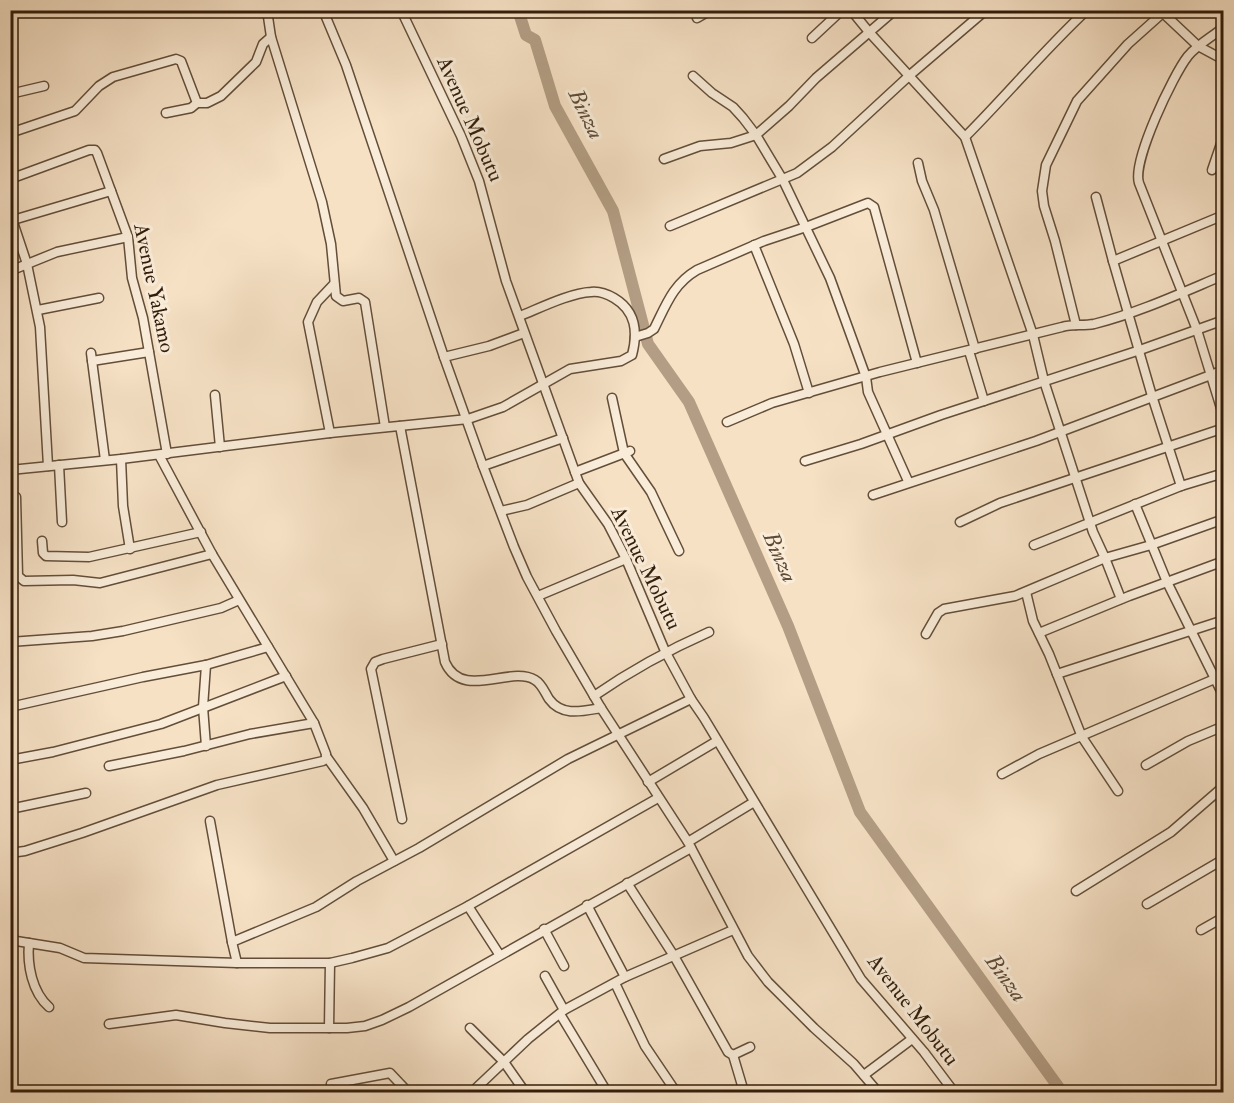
<svg xmlns="http://www.w3.org/2000/svg" width="1234" height="1103" viewBox="0 0 1234 1103" font-family="'IM FELL Double Pica',serif">
<style>
.lines{fill:none;stroke-linecap:round;stroke-linejoin:round}
.river{stroke:#b39e85;stroke-width:12}
.minor-casing{stroke:#634e39;stroke-width:11}
.minor{stroke:#f9ecd9;stroke-width:8}
.labels{text-anchor:middle;dominant-baseline:central;stroke-width:6;stroke-linejoin:round;paint-order:stroke}
.street-label{font-size:21px;fill:#321d0a;stroke:#f9ecd9}
.water-label{font-size:22px;font-style:italic;fill:#5f4a35;stroke:#f9ecd9}
</style>
<rect width="100%" height="100%" fill="#f6e1c5"/>
<filter id="stains"><feTurbulence type="fractalNoise" baseFrequency=".00333" numOctaves="4"/><feColorMatrix values="0 0 0 0 .2 0 0 0 0 .09 0 0 0 0 .02 0 0 0 .5 -.17"/></filter>
<radialGradient id="worn" r=".72"><stop offset=".6" stop-color="#630" stop-opacity="0"/><stop offset="1" stop-color="#630" stop-opacity=".3"/></radialGradient>
<g class="lines">
<path class="river" d="M518,10L526,35L535,40L555,106L613,211L648,344L689,402L788,626L860,812L1062,1092"/>
<defs>
<g id="minor">
<path d="M267,10L271,37L322,202L331,244L336,296L343,301L359,298L365,302L385,427"/>
<path d="M323,10L346,65L444,357L483,466L514,547L527,577L556,631L601,708L688,842L748,956L768,982L814,1028L854,1064L878,1092"/>
<path d="M401,10L461,136L479,181L506,281L579,483L608,524L626,559L665,651L691,699L704,718L861,979L924,1052L954,1092"/>
<path d="M851,10L869,32L965,137L1033,335L1044,381L1093,532L1105,558L1151,545L1224,519"/>
<path d="M1163,13L1198,46L1224,60"/>
<path d="M697,18L711,10"/>
<path d="M1224,27C1212,37 1198,44 1188,56C1173,75 1132,161 1139,183L1197,330L1224,418"/>
<path d="M812,38L842,10"/>
<path d="M693,76L712,93L733,107L743,118L756,135L783,180L830,278L866,377L868,392L908,481"/>
<path d="M10,94L44,86"/>
<path d="M166,113L191,108L197,103H207L221,96L256,62L263,44L271,37"/>
<path d="M10,133L75,111L99,86L113,77L176,59L181,61L197,103"/>
<path d="M965,137C1007,95 1044,50 1087,10"/>
<path d="M664,159L700,146L731,143L756,135L789,106L816,78L895,10"/>
<path d="M918,163L922,181L934,210L975,349"/>
<path d="M1212,170L1224,135"/>
<path d="M10,179L89,150H95L97,153L128,237L132,278L143,318L167,454"/>
<path d="M1096,197L1113,261"/>
<path d="M10,213L27,264L40,327L48,466"/>
<path d="M13,220L111,191"/>
<path d="M670,226L797,173L832,147L910,75L986,10"/>
<path d="M754,245L794,344L809,393"/>
<path d="M10,271L57,252L128,237"/>
<path d="M38,310L99,298"/>
<path d="M1076,325L1055,241L1044,206L1042,191L1046,165L1077,101L1128,44L1166,10"/>
<path d="M635,337L648,333L654,329C666,305 673,284 697,270L764,241L806,227L868,203L874,207L917,363"/>
<path d="M969,351L984,401"/>
<path d="M91,353L105,460"/>
<path d="M444,357L489,346L524,333"/>
<path d="M92,361L149,352"/>
<path d="M215,395L220,447"/>
<path d="M612,398L624,453L651,492L679,551"/>
<path d="M727,422L772,403L880,372L1062,327C1072,324 1083,326 1094,324C1138,313 1181,293 1224,275"/>
<path d="M400,426L445,662C462,701 510,665 535,680C542,684 545,693 549,699C562,717 583,711 601,708"/>
<path d="M330,433L308,322L317,302L334,284"/>
<path d="M121,459L123,506L130,549"/>
<path d="M805,461L861,444L941,415L1140,350L1224,320"/>
<path d="M59,465L62,522"/>
<path d="M483,466L563,438"/>
<path d="M10,470L121,459L330,433L468,419L503,407L570,369L621,361L632,355C638,332 636,311 614,298C607,294 599,291 591,292C570,293 540,308 520,316"/>
<path d="M575,472L630,451"/>
<path d="M1181,486L1152,396L1113,261L1224,215"/>
<path d="M873,495L1036,441L1224,370"/>
<path d="M16,497L18,576L24,581L73,580L100,583L212,554"/>
<path d="M1135,504L1167,582L1224,697"/>
<path d="M501,511L527,505L579,483"/>
<path d="M960,522L1000,503L1224,428"/>
<path d="M42,541L43,553L46,556L89,557L201,532"/>
<path d="M1034,545L1181,486L1224,473"/>
<path d="M1026,592L1033,621L1049,654L1082,737L1118,791"/>
<path d="M538,596L626,559"/>
<path d="M1039,633L1129,596L1224,561"/>
<path d="M926,634L938,613L944,609L1015,596L1105,558L1121,599"/>
<path d="M10,642L92,636L123,631L221,608L239,600"/>
<path d="M206,665L203,707L206,746"/>
<path d="M1057,674L1224,620"/>
<path d="M594,696C633,669 666,651 709,632"/>
<path d="M10,707L143,677L206,665L268,647"/>
<path d="M326,756L363,808L394,861"/>
<path d="M10,760L53,752L161,724L286,676"/>
<path d="M1146,765L1188,741L1224,726"/>
<path d="M109,766L184,751L250,734L314,723"/>
<path d="M1002,774L1039,754L1224,675"/>
<path d="M648,782L717,741"/>
<path d="M10,809L86,793"/>
<path d="M402,819L371,669L375,662L383,659L442,644"/>
<path d="M210,821L232,942"/>
<path d="M688,842L754,802"/>
<path d="M10,853L25,851L82,833L217,785L323,761L326,759V754L314,723L212,554L159,455"/>
<path d="M627,883L674,956L728,1052L733,1055L744,1092"/>
<path d="M1076,891L1171,832L1224,786"/>
<path d="M1147,904L1224,859"/>
<path d="M587,905L625,977"/>
<path d="M468,906L499,954"/>
<path d="M544,929L564,966"/>
<path d="M1201,930L1224,917"/>
<path d="M10,940L60,948L84,958L237,963H330L352,958L388,948L468,906L658,798"/>
<path d="M29,943C27,965 32,992 49,1007"/>
<path d="M237,963L232,942L316,907L357,881L419,848L568,759L691,699"/>
<path d="M545,976L564,1010"/>
<path d="M615,983L645,1046L676,1092"/>
<path d="M560,1014L607,1092"/>
<path d="M109,1024L176,1015L225,1023L270,1028H347L365,1026L382,1020L409,1007L691,848"/>
<path d="M329,1028L330,963"/>
<path d="M470,1028L504,1062L525,1092"/>
<path d="M733,1055L750,1047"/>
<path d="M864,1075L912,1039"/>
<path d="M331,1084L390,1073L408,1092"/>
<path d="M472,1092L528,1039L564,1010L625,977L733,930"/>
<path d="M754,1092H755"/>
</g>
</defs>
<use href="#minor" class="minor-casing"/>
<use href="#minor" class="minor"/>
</g>
<g class="labels">
<g class="street-label">
<text transform="translate(470 119) rotate(66)">Avenue Mobutu</text>
<text transform="translate(154 288) rotate(78)">Avenue Yakamo</text>
<text transform="translate(646 568) rotate(64)">Avenue Mobutu</text>
<text transform="translate(913 1010) rotate(52)">Avenue Mobutu</text>
</g>
<g class="water-label">
<text transform="translate(586 114) rotate(64)">Binza</text>
<text transform="translate(780 557) rotate(66)">Binza</text>
<text transform="translate(1006 978) rotate(54)">Binza</text>
</g>
</g>
<rect width="1234" height="1103" fill="none" stroke="#f6e1c5" stroke-width="36"/>
<rect x="12" y="12" width="1210" height="1079" fill="none" stroke="#321d0a" stroke-width="3"/>
<rect x="18" y="18" width="1198" height="1067" fill="none" stroke="#321d0a" stroke-width="1.5"/>
<rect width="100%" height="100%" filter="url(#stains)"/>
<rect width="100%" height="100%" fill="url(#worn)"/>
</svg>
